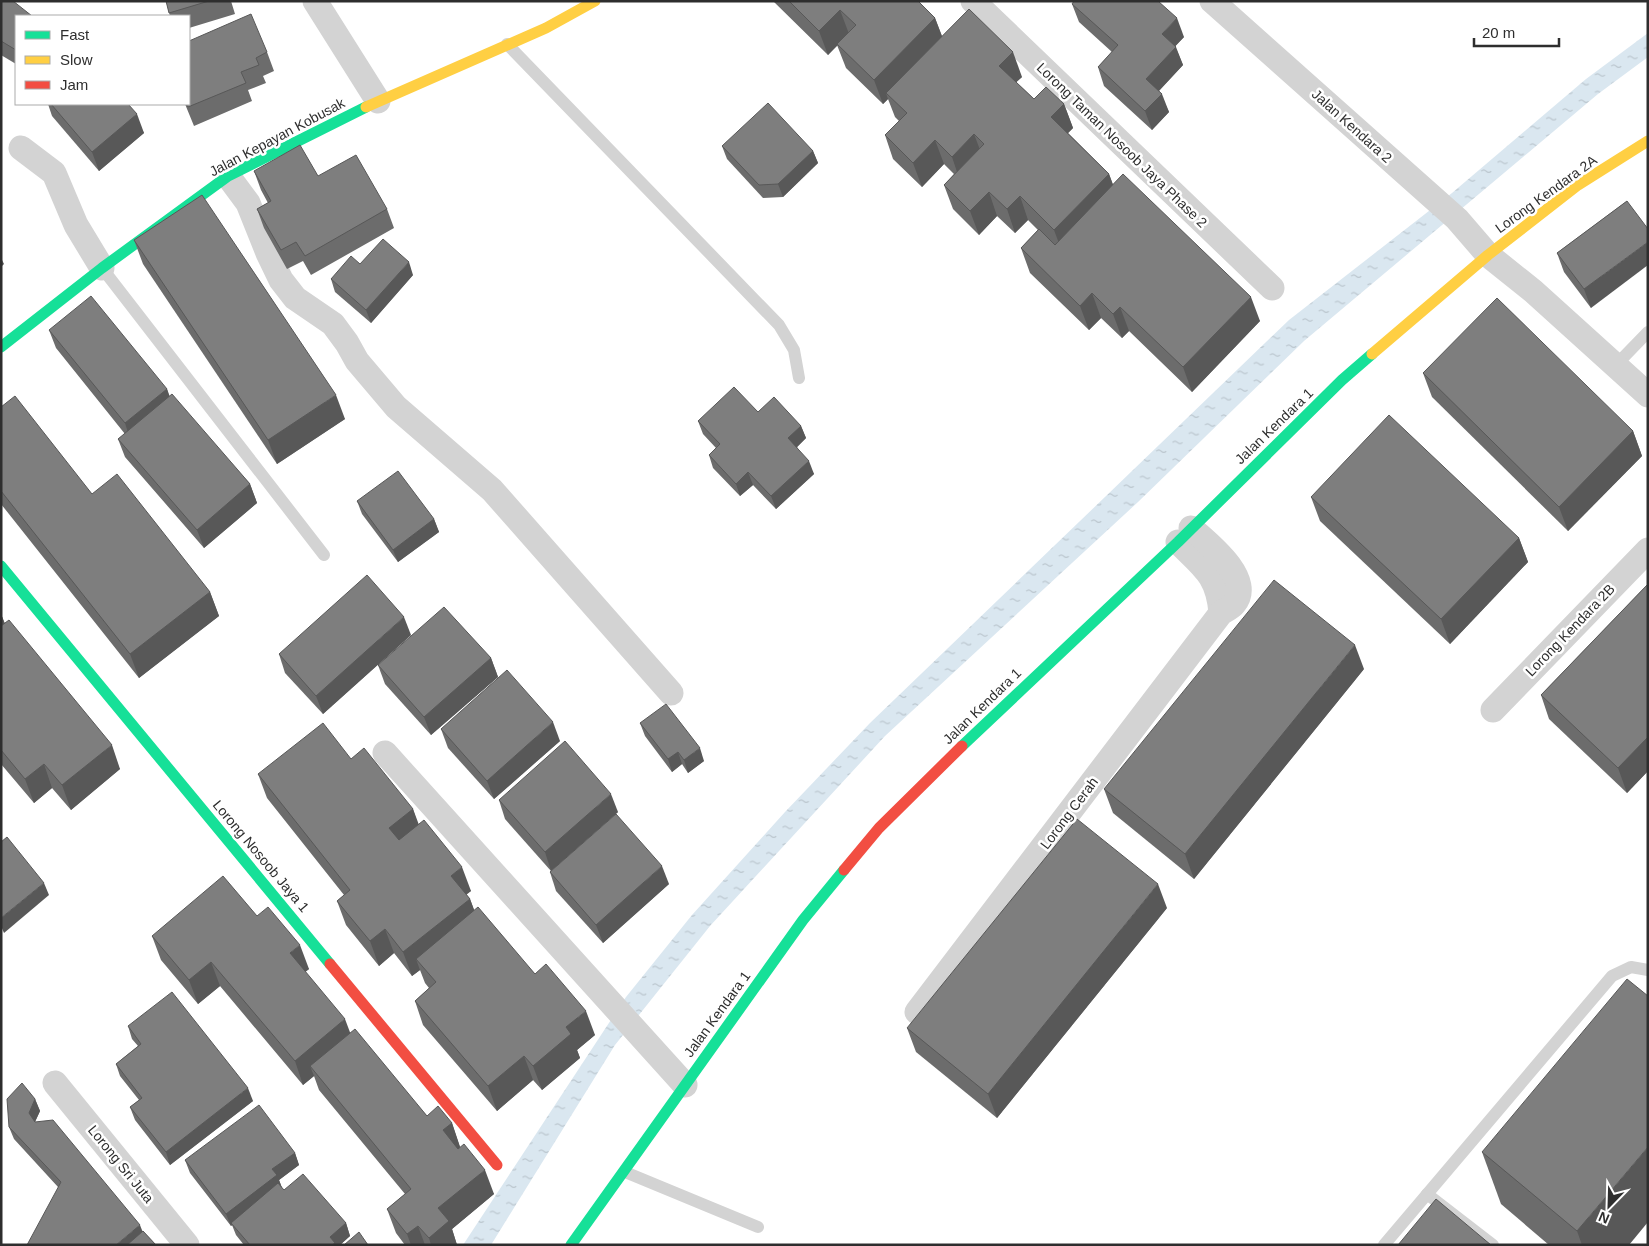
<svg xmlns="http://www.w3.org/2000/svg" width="1649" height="1246" viewBox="0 0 1649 1246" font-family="Arial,sans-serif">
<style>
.water{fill:url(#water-ripples)}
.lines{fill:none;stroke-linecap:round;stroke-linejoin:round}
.lane{stroke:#d3d3d3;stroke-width:12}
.street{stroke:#d3d3d3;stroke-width:25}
.fast{stroke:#16e098;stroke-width:11}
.slow{stroke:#ffcf43;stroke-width:11}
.jam{stroke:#f24e42;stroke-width:11}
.wall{fill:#6c6c6c}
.shaded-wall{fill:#585858}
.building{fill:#7e7e7e;stroke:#585858}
.labels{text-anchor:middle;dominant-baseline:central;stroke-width:5;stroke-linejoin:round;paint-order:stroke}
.street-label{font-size:14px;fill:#2e2e2e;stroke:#fff}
</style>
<defs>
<pattern id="water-ripples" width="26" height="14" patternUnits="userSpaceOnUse" patternTransform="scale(1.25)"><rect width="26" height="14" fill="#dae7f0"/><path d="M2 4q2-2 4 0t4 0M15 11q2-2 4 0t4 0" fill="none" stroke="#bbc6ce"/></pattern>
</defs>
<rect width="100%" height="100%" fill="#fff"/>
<path class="water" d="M1648,33V57L1598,94L1304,341L1138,502L885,736L710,926L615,1045L491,1245H463L626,997L692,915L785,812L870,723L1289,320L1452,193L1586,79Z"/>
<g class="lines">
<g class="lane">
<path d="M507,44L779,325L794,350L799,378"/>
<path d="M102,268L324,555"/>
<path d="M1616,365L1648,332"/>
<path d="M625,1172L758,1227"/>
<path d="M1427,1194L1493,1245"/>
<path d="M1384,1245L1612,976L1631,967L1648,970"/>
</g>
<g class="street">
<path d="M315,1L378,101"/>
<path d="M973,1L1272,288"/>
<path d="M1212,1L1457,219L1488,255L1533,291L1648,395"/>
<path d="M21,148L54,173L76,225L102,268"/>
<path d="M228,176L248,203L268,253L281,280L295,298L333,324L347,343L357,361L396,407L492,490L671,693"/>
<path d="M1178,542C1203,567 1218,575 1221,613"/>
<path d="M1493,710L1648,550"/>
<path d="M385,753L685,1085"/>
<path d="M917,1012L1221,613C1225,610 1231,608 1234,604C1255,579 1207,542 1191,528"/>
<path d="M55,1083L187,1245"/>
</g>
<g class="fast">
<path d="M1,347L102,268L228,176L366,107"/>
<path d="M1,566L330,964"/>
<path d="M962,746L1178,542L1342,380L1372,354"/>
<path d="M571,1245L803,920L844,870"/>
</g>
<g class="slow">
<path d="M366,107L546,28L595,1"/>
<path d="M1372,354L1488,255L1578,185L1648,141"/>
</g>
<g class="jam">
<path d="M844,870L879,828L962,746"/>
<path d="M330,964L497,1165"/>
</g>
</g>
<g class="wall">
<path d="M1,1L16,16V64L1,55Z"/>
<path d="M166,1H231L235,14L189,28V16H170Z"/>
<path d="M773,1H918L935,18L942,36L1022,77L1016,82L1034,99L1064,104L1073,128L1068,133L1109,174L1113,185L1260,321L1192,392L1129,331L1122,338L1101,318L1089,330L1030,273L1021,248L1038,230L1028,220L1015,233L997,216L979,235L953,209L944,185L954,174L944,164L922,187L893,159L885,135L899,121L895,117L888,99L883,104L846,68L837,45L828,55Z"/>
<path d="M1072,4L1184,37L1175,46L1183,65L1159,91L1169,112L1152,130L1104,86L1098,67L1112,52L1079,22Z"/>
<path d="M189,41L267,52L274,71L263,76L266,83L248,90L252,101L194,126L185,104H189Z"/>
<path d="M48,104H128L144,133L99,171L52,116Z"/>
<path d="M722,146L813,151L818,163L783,197L763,198L727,159Z"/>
<path d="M254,171L318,176L387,209L394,228L311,275L303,261L287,269L264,228L257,209L268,203L261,190Z"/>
<path d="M1627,201L1591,308L1564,272L1557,253Z"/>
<path d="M134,240L345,419L277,464L143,264Z"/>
<path d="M360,264L413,275L371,323L335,292L331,279Z"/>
<path d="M49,330L167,389L169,396L250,484L257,503L204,548L125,457L118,439L125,434L56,348Z"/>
<path d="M1423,373L1633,431L1642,456L1568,531L1432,397Z"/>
<path d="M1,407L92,494L210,592L219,616L139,678L1,504Z"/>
<path d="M758,412L801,426L806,438L797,447L814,474L776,509L753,485L740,496L713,468L709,455L716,448L703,434L698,421Z"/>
<path d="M1311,497L1519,538L1528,562L1450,644L1320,521Z"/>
<path d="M357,501L434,519L439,532L398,562L362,514Z"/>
<path d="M1648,584V771L1627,793L1549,719L1541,695Z"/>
<path d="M1,614L5,624L120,769L71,810L52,788L34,803L1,764Z"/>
<path d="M411,635L323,714L285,673L279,654Z"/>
<path d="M491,658L498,677L431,735L385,684L378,665Z"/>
<path d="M1364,669L1194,879L1113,813L1104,789Z"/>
<path d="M640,723L704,761L688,773L682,764L672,772L645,736Z"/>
<path d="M441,729L560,741L494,799L448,748Z"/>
<path d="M351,759L413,809L418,825L471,891L466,894L470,899L474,910L535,974L595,1035L577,1050L580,1058L542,1090L533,1080L497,1111L423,1025L415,1001L429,988L425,983L420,970L412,976L394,953L379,966L346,925L337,901L344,895L267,798L258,774Z"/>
<path d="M499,800L618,812L551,871L505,819Z"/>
<path d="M550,872L669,884L603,943L556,891Z"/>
<path d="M1167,908L997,1118L916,1052L907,1028Z"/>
<path d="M257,916L309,969L305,972L350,1033L427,1116L452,1123L460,1147L494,1194L452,1229L457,1245H405L396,1233L387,1209L405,1194L319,1090L314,1076L303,1085L220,986L198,1004L161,960L152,936Z"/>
<path d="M128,1026L253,1101L170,1165L135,1120L130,1107L139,1100L120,1076L116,1064L138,1046L132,1039Z"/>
<path d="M35,1099L40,1111L35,1122L156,1245L58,1187L14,1139L9,1127Z"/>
<path d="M1482,1152L1629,1245H1549L1501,1204Z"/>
<path d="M295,1153L299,1165L279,1180L282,1188L284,1190L346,1223L350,1236L340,1245H244L236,1235L232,1225L231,1226L190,1173L185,1160Z"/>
</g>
<g class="shaded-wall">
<path d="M840,10L849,34L828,55L819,31Z"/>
<path d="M935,18L944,42L886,93L888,99L883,104L874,80Z"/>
<path d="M1177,18L1184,37L1169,53L1162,34Z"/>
<path d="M1176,47L1183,65L1153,97L1146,79Z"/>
<path d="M1013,52L1022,77L1008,90L999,66Z"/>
<path d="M1162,94L1169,112L1152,130L1145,111Z"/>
<path d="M1064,104L1073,128L1060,141L1051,117Z"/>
<path d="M137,114L144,133L99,171L92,152Z"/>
<path d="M974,134L983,158L960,181L952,157Z"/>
<path d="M935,140L944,164L922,187L913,163Z"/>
<path d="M813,151L818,163L783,197L778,184Z"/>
<path d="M1109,174L1118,198L1063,254L1054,230Z"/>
<path d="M989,192L997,216L979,235L970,211Z"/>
<path d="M1020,196L1028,220L1015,233L1007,209Z"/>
<path d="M1648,242V265L1591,308L1584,289Z"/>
<path d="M1,258L4,264L1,267Z"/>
<path d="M409,262L413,275L371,323L366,310Z"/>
<path d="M1092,293L1101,318L1089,330L1080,306Z"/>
<path d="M1251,297L1260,321L1192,392L1183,367Z"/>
<path d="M1120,307L1129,331L1122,338L1113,314Z"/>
<path d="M167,389L174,408L131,442L125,423Z"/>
<path d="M336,395L345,419L277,464L268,440Z"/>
<path d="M801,426L806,438L793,451L788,438Z"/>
<path d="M1633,431L1642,456L1568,531L1559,507Z"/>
<path d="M809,461L814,474L776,509L771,496Z"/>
<path d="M748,472L753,485L740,496L736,484Z"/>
<path d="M250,484L257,503L204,548L197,530Z"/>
<path d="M434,519L439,532L398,562L393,550Z"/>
<path d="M1519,538L1528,562L1450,644L1441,619Z"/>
<path d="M210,592L219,616L139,678L130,654Z"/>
<path d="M1,614L5,624L1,627Z"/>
<path d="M404,617L411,635L323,714L316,696Z"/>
<path d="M1355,645L1364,669L1194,879L1185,854Z"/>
<path d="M491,658L498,677L431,735L424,717Z"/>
<path d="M553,722L560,741L494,799L487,781Z"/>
<path d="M1648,737V771L1627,793L1618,768Z"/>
<path d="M112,745L120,769L71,810L62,785Z"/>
<path d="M700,748L704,761L688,773L684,760Z"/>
<path d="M678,752L682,764L672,772L668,759Z"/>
<path d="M44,764L52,788L34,803L25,779Z"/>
<path d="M611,794L618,812L551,871L545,852Z"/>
<path d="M413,809L422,833L397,852L389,828Z"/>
<path d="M662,866L669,884L603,943L596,925Z"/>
<path d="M462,867L471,891L460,900L451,876Z"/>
<path d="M44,883L49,895L4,933L1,926V918Z"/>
<path d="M1158,884L1167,908L997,1118L988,1094Z"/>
<path d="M470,899L479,923L416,959L420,970L412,976L403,952Z"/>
<path d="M385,929L394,953L379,966L370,941Z"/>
<path d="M300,945L309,969L298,978L290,953Z"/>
<path d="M211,962L220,986L198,1004L189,980Z"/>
<path d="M586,1011L595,1035L577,1050L580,1058L542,1090L533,1066L566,1027Z"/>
<path d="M345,1019L354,1043L310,1066L314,1076L303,1085L295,1061Z"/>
<path d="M524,1056L533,1080L497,1111L488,1086Z"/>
<path d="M248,1088L253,1101L170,1165L166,1152Z"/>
<path d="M35,1099L40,1111L33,1126L29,1113Z"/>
<path d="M452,1123L460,1147L452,1154L443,1130Z"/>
<path d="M1648,1147V1222L1629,1245H1582L1577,1231Z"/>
<path d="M295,1153L299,1165L279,1180L282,1188L231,1223L232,1225L231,1226L226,1214L272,1169Z"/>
<path d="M485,1170L494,1194L452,1229L457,1245H431L429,1238L438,1208Z"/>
<path d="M346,1223L350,1236L340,1245H332L330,1237Z"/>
<path d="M140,1225L145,1238L137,1245H116Z"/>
<path d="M418,1226L425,1245H411L407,1234Z"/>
</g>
<g class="building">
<path d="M1,1H13L32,16H16V50L1,41Z"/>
<path d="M166,1H209L169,13Z"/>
<path d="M789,1H918L935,18L874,80L837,44L856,25L840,10L819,31Z"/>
<path d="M1074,1H1158L1177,18L1162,34L1176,47L1146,79L1162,94L1145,111L1098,67L1118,45L1072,4Z"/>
<path d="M969,9L1013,52L999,66L1034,99L1046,87L1064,104L1051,117L1109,174L1054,230L1020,196L1007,209L989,192L970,211L944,185L984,144L974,134L952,157L935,140L913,163L885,135L907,113L886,93Z"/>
<path d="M251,14L267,52L256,58L259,65L241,72L246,83L188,107L186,104H189V41Z"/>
<path d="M768,103L813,151L778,184L759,185L722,146Z"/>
<path d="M51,104H128L137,114L92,152Z"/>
<path d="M300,145L318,176L356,155L387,209L305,256L296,242L281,250L257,209L271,201L254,171Z"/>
<path d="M1123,174L1251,297L1183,367L1120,307L1113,314L1092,293L1080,306L1021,248L1039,229L1055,245Z"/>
<path d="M202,195L336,395L268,440L134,240Z"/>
<path d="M1627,201L1648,229V242L1584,289L1557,253Z"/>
<path d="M383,239L409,262L366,310L331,279L351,256L360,264Z"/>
<path d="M91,296L167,389L125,423L49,330Z"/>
<path d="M1497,298L1633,431L1559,507L1423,373Z"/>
<path d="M734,387L758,412L774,397L801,426L788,438L809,461L771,496L748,472L736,484L709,455L720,444L698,421Z"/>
<path d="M172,394L250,484L197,530L118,439Z"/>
<path d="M15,396L92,494L117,474L210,592L130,654L1,491V407Z"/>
<path d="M1389,415L1519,538L1441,619L1311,497Z"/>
<path d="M398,471L434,519L393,550L357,501Z"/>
<path d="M367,575L404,617L316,696L279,654Z"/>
<path d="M1274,580L1355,645L1185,854L1104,789Z"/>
<path d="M1648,584V737L1618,768L1541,695Z"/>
<path d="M444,607L491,658L424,717L378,665Z"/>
<path d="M9,620L112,745L62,785L44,764L25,779L1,750V704L2,703L1,702V626Z"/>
<path d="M507,670L553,722L487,781L441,729Z"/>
<path d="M666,704L700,748L684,760L678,752L668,759L640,723Z"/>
<path d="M323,723L351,759L364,748L413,809L389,828L399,840L424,820L462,867L451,876L470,899L403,952L385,929L370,941L337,901L350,890L258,774Z"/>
<path d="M565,741L611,794L545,852L499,800Z"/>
<path d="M616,814L662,866L596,925L550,872Z"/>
<path d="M1077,819L1158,884L988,1094L907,1028Z"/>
<path d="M7,837L44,883L1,918V842Z"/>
<path d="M223,876L257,916L268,907L300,945L290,953L345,1019L295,1061L211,962L189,980L152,936Z"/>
<path d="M478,907L535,974L546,964L586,1011L566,1027L571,1034L533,1066L524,1056L488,1086L415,1001L436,982L416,959Z"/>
<path d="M1627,979L1648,996V1147L1577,1231L1482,1152Z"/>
<path d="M172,992L248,1088L166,1152L130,1107L142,1098L116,1064L141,1044L128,1026Z"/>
<path d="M355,1029L427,1116L438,1106L452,1123L443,1130L458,1149L464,1144L485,1170L438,1208L449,1221L429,1238L418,1226L407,1234L387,1209L411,1189L310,1066Z"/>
<path d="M22,1083L35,1099L29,1113L35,1122L53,1120L140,1225L116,1245H27L61,1182L9,1127L7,1099Z"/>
<path d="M259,1105L295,1153L272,1169L277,1175L226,1214L185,1160Z"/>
<path d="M303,1174L346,1223L330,1237L335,1243L332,1245H250L231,1223L278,1183L284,1190Z"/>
<path d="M1436,1199L1491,1245H1398Z"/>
<path d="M143,1231L156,1245H127Z"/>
<path d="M359,1232L368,1245H344Z"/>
</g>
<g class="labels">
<g class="street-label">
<text transform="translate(1352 126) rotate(42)">Jalan Kendara 2</text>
<text transform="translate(277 137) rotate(-28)">Jalan Kepayan Kobusak</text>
<text transform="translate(1122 145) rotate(44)">Lorong Taman Nosoob Jaya Phase 2</text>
<text transform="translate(1546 194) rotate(-36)">Lorong Kendara 2A</text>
<text transform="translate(1274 426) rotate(-44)">Jalan Kendara 1</text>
<text transform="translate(1570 630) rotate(-46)">Lorong Kendara 2B</text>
<text transform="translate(982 706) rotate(-44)">Jalan Kendara 1</text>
<text transform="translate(1069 813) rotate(-53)">Lorong Cerah</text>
<text transform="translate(261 856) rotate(50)">Lorong Nosoob Jaya 1</text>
<text transform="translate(717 1014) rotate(-54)">Jalan Kendara 1</text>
<text transform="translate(121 1164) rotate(51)">Lorong Sri Juta</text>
</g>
</g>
<rect width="1649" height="1246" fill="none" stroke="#2e2e2e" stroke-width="5"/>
<rect x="15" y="15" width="175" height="90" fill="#ffffff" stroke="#ababab"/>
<rect x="25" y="31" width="25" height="8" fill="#16e098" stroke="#ababab"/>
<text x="60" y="40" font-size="15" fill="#2e2e2e">Fast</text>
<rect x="25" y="56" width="25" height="8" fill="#ffcf43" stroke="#ababab"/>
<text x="60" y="65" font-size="15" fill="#2e2e2e">Slow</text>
<rect x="25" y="81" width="25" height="8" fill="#f24e42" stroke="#ababab"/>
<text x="60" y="90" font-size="15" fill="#2e2e2e">Jam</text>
<g transform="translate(1609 1206) rotate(203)" stroke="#ffffff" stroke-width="4" paint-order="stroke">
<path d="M0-4L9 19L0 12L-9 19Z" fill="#2e2e2e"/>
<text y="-8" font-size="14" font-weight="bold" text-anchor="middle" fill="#2e2e2e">N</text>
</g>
<path d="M1474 38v8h85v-8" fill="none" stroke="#2e2e2e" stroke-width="2.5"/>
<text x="1482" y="38" font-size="15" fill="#2e2e2e" stroke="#ffffff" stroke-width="4" paint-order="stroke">20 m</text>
</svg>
